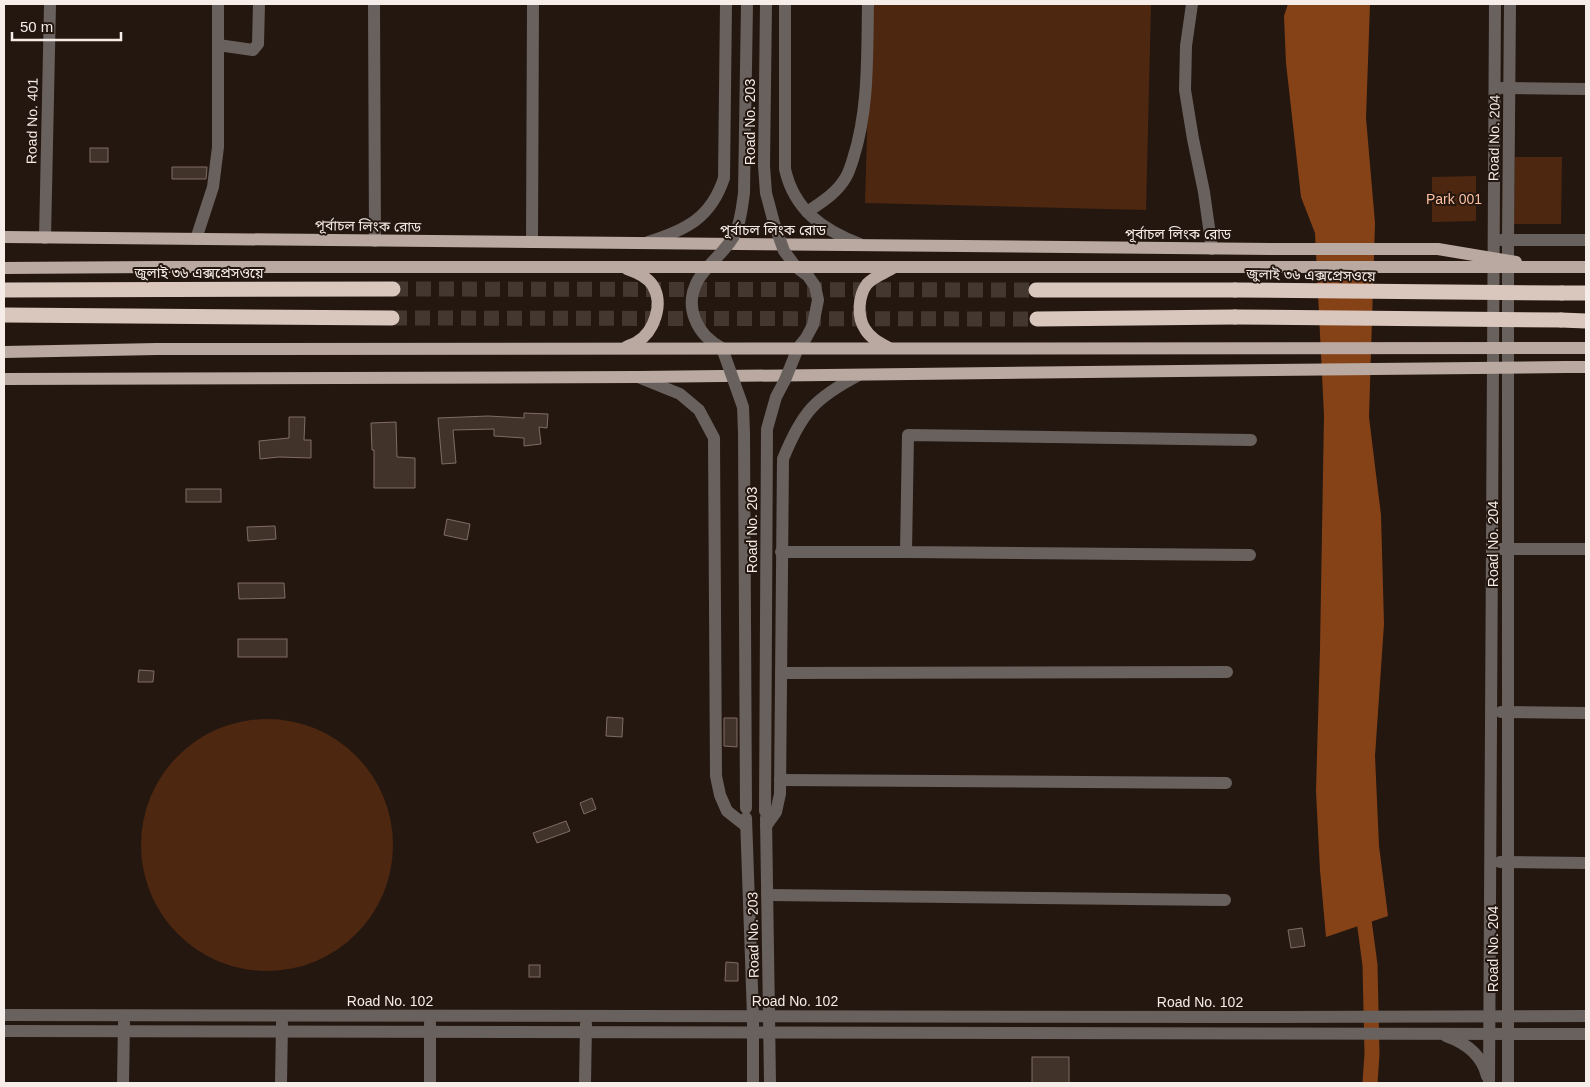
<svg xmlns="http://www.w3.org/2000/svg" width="1590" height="1087" viewBox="0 0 1590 1087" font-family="Helvetica,'Noto Sans Bengali',sans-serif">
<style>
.green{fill:#4e2710}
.water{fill:#864217}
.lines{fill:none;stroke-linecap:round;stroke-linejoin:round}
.canal{stroke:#864217;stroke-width:15}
.building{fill:#41322a;stroke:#7e6d65}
.highway-tunnel{stroke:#443730;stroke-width:15;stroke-dasharray:15 8;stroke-linecap:butt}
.minor{stroke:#69615d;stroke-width:12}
.major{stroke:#b9a9a1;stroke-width:12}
.highway{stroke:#d9c6bc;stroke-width:15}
.minor-bridge{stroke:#69615d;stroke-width:12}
.major-bridge{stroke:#b9a9a1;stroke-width:12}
.highway-bridge{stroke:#d9c6bc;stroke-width:15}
.labels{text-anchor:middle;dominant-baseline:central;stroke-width:4;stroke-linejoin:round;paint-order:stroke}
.street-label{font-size:14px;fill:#f7ede8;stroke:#241710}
.park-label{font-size:14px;fill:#fcbf9f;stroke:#241710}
</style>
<rect width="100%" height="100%" fill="#241710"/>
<g class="green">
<path d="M871,4H1151L1146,210L865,203Z"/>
<path d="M1515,157H1562L1561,224H1514Z"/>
<path d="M1476,176V221L1432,222V177Z"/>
<circle cx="267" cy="845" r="126"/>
</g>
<path class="water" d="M1288,4H1370L1366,118L1375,223L1369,417L1381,515L1384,624L1375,756L1379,846L1388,916L1326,937L1320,870L1316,791L1320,649L1324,415L1315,233L1301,197L1286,63L1284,16Z"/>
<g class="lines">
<path class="canal" d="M1362,905L1370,965L1372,1054L1370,1083"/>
</g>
<g class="building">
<rect x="90" y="148" width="18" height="14"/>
<path d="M172,167H207L206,179H172Z"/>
<path d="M524,413L548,414L547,428L539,427L541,444L524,446V438L494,436V429L453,430L456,463L442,464L438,418L488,416L524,418Z"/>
<path d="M289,417H305L304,440H311V458L279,457L260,459L259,441L289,438Z"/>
<path d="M396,422L397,457L415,458V488H374V450H372L371,423Z"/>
<rect x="186" y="489" width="35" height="13"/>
<path d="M447,519L470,524L467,540L444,535Z"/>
<path d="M275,526L276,539L248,541L247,527Z"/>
<path d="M238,583H284L285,598L239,599Z"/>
<rect x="238" y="639" width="49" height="18"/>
<path d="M139,670L154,671L153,682H138Z"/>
<path d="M607,717L623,718L622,737L606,736Z"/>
<path d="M724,718H737V747L724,746Z"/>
<path d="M592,798L596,809L584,814L580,803Z"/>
<path d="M566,821L570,831L537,843L533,833Z"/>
<path d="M1302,928L1305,946L1291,948L1288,930Z"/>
<path d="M726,962L738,963V981H725Z"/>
<rect x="529" y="965" width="11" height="12"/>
<rect x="1032" y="1057" width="37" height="26"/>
</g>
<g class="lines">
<g class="highway-tunnel">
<path d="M393,289L1036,290"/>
<path d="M392,318L1037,319"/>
</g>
<g class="minor">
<path d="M374,4L375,241"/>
<path d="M785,4V169C794,210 823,230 860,244"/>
<path d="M1192,4L1186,46L1185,90L1193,139L1204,192L1212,249"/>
<path d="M218,45L253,50L258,44L259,4"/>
<path d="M1502,88L1586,89"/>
<path d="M807,212C822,202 837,193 846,177C849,172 851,165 853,159C869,110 867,55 868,4"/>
<path d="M45,238L50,4"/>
<path d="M196,239L213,187L218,147V4"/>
<path d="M1501,240H1586"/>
<path d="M532,242L533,4"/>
<path d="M648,242C686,230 711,218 724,178L726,4"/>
<path d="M638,377L680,394L699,410L714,438L716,776L720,795L727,811L746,826"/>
<path d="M1501,549H1586"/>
<path d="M781,552H906"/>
<path d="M1250,555L906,552L908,435L1251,440"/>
<path d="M781,673L1227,672"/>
<path d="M1501,712L1586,713"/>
<path d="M780,780L1226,783"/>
<path d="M746,818L753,1016V1083"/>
<path d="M766,818L770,1083"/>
<path d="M766,826L776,812L780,794L783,459C802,412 815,398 859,375"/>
<path d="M1500,862L1586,863"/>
<path d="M767,895L1225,900"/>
<path d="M4,1015L1242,1017L1586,1016"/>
<path d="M4,1031L1586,1034"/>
<path d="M1446,1036C1466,1043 1482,1055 1487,1076"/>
<path d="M123,1083L124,1023"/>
<path d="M281,1083L282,1023"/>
<path d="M430,1083V1023"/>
<path d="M585,1083L586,1024"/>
<path d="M1489,1083L1495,4"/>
<path d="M1508,1083V240L1510,4"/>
</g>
<g class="major">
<path d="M4,237L1275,249"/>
<path d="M1558,267H1586"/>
<path d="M4,268L157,267"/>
<path d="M1565,348H1586"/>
<path d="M4,352L157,349"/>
<path d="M1566,367H1586"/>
<path d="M4,379L638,377L1272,370"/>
</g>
<g class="highway">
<path d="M4,290L393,289"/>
<path d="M1036,290H1235"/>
<path d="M1562,293H1586"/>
<path d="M4,315L392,318"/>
<path d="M1037,319L1235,317"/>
<path d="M1561,320L1586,321"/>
</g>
<g class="minor-bridge">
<path d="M746,808L744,433L743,407L722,348C697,335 683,307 698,280C708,263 726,252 735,234C741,221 742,207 744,193L747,4"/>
<path d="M765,811L767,429L776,397L785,380L798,348L806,338L813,325L818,300L815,286L808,276L796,267L784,251L774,223L766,193L764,166L766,4"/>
</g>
<g class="major-bridge">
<path d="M1275,249H1438L1516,262"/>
<path d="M157,267H1558"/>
<path d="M626,347C630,345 634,344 637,342C654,332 664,304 653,286C648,277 636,272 627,269"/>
<path d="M889,348C880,343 870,338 865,329C857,317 858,296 867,284C873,277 885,273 893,268"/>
<path d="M157,349L1565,348"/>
<path d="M1272,370L1566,367"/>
</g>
<g class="highway-bridge">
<path d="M1235,290L1562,293"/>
<path d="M1235,317L1561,320"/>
</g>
</g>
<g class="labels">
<g class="street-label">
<text transform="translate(32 121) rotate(-89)">Road No. 401</text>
<text transform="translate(750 122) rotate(-90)">Road No. 203</text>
<text transform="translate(1494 138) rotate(-89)">Road No. 204</text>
<text transform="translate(368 226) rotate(1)">পূর্বাচল লিংক রোড</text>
<text x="773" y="230">পূর্বাচল লিংক রোড</text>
<text x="1178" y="234">পূর্বাচল লিংক রোড</text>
<text x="199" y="273">জুলাই ৩৬ এক্সপ্রেসওয়ে</text>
<text transform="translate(1311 275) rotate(1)">জুলাই ৩৬ এক্সপ্রেসওয়ে</text>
<text transform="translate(752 530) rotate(-90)">Road No. 203</text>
<text transform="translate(1493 544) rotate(-90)">Road No. 204</text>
<text transform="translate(753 935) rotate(-91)">Road No. 203</text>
<text transform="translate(1493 949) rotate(-90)">Road No. 204</text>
<text x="390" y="1001">Road No. 102</text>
<text x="795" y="1001">Road No. 102</text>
<text x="1200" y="1002">Road No. 102</text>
</g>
<g class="park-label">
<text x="1454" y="199">Park 001</text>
</g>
</g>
<rect width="1590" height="1087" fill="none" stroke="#f7ede8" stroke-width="10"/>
<path d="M12 32v8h109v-8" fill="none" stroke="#f7ede8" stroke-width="2.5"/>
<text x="20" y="32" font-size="15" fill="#f7ede8" stroke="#241710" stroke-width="4" paint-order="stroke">50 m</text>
</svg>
